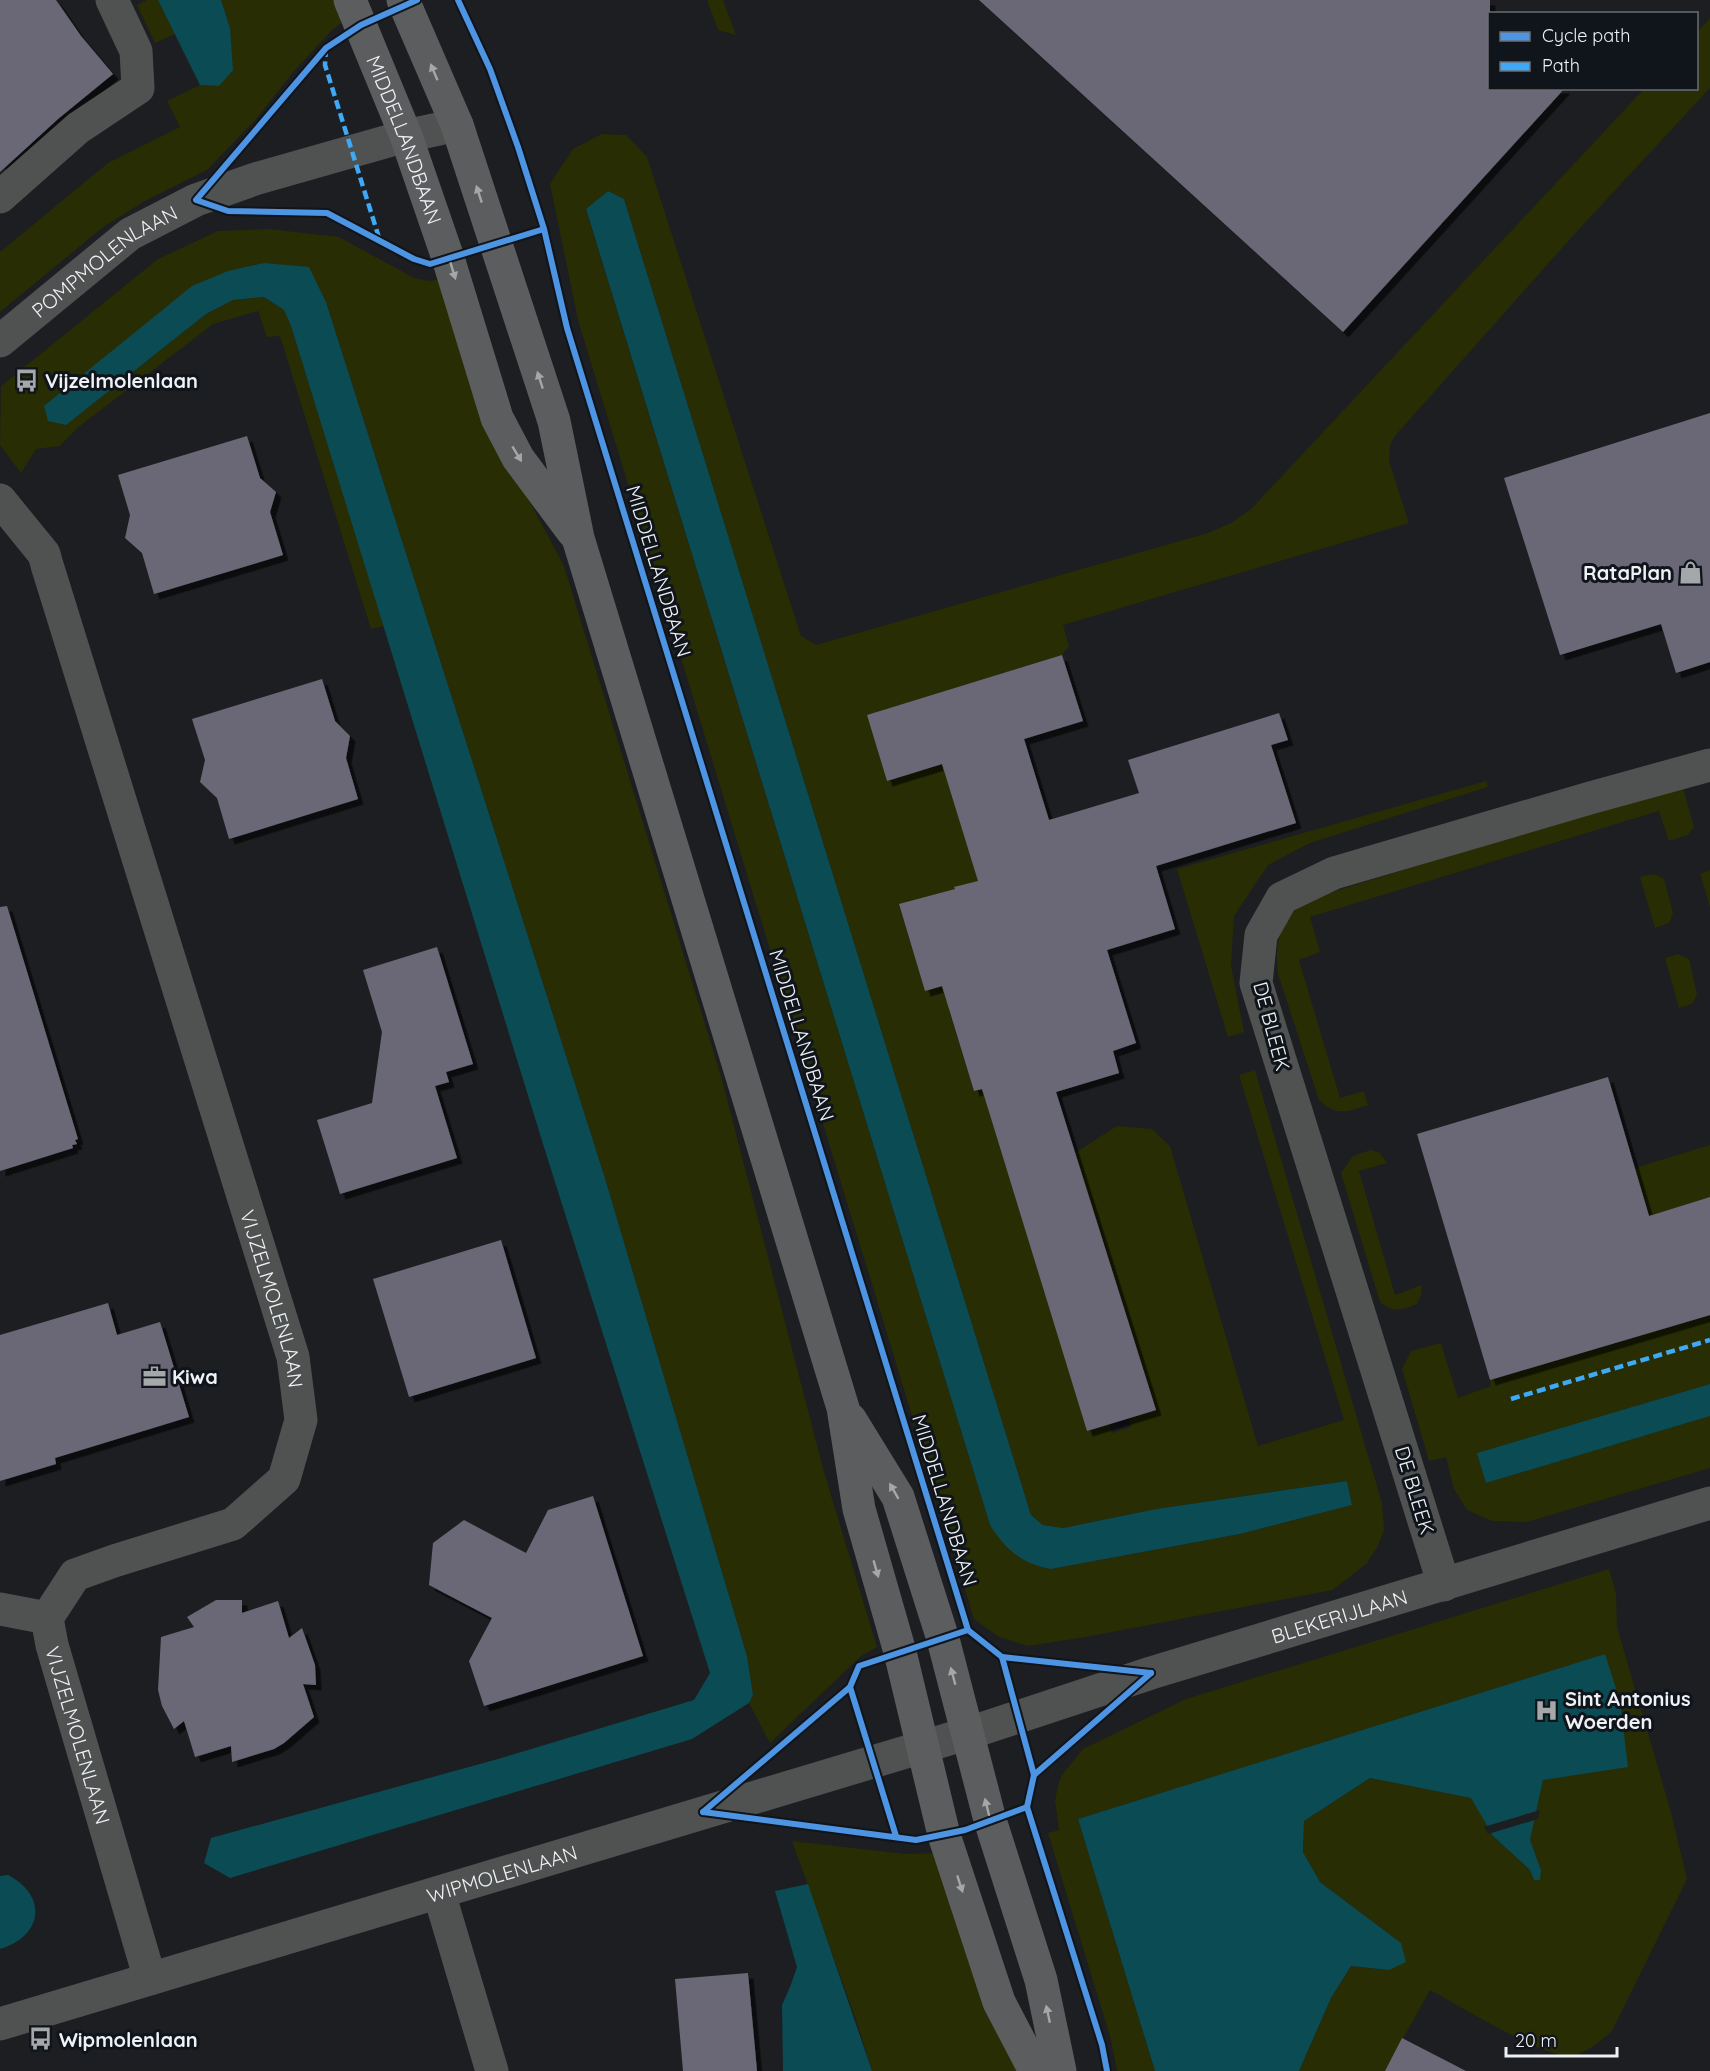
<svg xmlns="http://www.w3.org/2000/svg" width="1710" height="2071" viewBox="0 0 1710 2071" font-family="Quicksand,sans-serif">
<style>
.green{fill:#282d04;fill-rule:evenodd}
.water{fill:#0b4b54}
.pier{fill:#1c1e21}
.building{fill:#6a6877;filter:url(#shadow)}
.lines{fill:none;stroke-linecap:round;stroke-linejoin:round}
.minor{stroke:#505252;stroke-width:33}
.secondary{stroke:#5b5d5e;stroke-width:33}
.quiet{stroke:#3fa9f5;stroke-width:4.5;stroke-dasharray:9 4.5;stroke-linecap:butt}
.cycleway-casing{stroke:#10141b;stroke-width:10}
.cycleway{stroke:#4d94e3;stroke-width:6}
.oneway{fill:#a4a8aa}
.labels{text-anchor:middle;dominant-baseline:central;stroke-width:6;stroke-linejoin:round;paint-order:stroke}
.street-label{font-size:20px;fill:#eef2f6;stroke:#10141b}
.poi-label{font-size:20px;font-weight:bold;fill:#eef2f6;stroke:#10141b;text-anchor:start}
</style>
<defs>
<filter id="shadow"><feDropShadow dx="5.5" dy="5.5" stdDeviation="0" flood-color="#0009"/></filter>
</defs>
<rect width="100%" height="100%" fill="#1c1e21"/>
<g class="green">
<path d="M147,0H158L175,34L155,43L137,5Z"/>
<path d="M221,0H335L344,21L332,30L294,71L256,119L207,170L145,201L103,227L0,312V252L108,163L180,127L167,101L200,85L219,86L230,28Z"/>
<path d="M707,0H723L736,35L718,30Z"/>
<path d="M1710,18V88L1569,240L1394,437L1390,446L1389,461L1409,523L1063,625L1069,646L1062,655L867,715L887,781L952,761L998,944L956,887H954L955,889L899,905L925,990L951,979L949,1011L974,1091L998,1084L988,1109L1088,1431L1109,1424L1112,1433L1131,1427L1129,1419L1156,1410L1075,1153L1117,1126L1152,1129L1170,1146L1258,1446L1344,1420L1239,1075L1255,1070L1382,1503L1384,1530L1378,1546L1367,1563L1333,1590L1086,1637L1028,1646L999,1637L974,1619L578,320L550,184L573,149L602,134L626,135L647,157L801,636L816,645L1208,533L1231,523L1251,509L1644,89L1696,88L1697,32ZM608,191L624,199L1031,1515L1043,1525L1063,1528L1156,1509L1347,1481L1352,1505L1240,1534L1051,1569L990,1525L586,210Z"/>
<path d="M269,229L339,237L414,278L429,281L443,279L490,427L564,566L721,1076L824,1472L877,1647L861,1656L770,1743L749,1703L753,1695L747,1656L604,1175L326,302L309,268L264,263L66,425L206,314L233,300L264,297L284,310L291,326L384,626L371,629L280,336L267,337L258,311L213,324L76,429L60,446L36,449L21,473L0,445L1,386L158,259L218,231Z"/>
<path d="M1486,781L1488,787L1310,843L1268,865L1234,916L1231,966L1244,1032L1228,1037L1177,869Z"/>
<path d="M1682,784L1694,827L1688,835L1669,841L1659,811L1310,917L1320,952L1299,960L1340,1098L1364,1091L1368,1105C1347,1112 1337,1117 1319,1100L1278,974C1274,941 1280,922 1306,900Z"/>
<path d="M1710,870V907L1700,874Z"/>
<path d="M1654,874L1664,879L1673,913L1669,923L1655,928L1640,877Z"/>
<path d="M1678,954L1689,959L1697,994L1692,1004L1679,1008L1665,958Z"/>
<path d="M1710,1145V1197L1649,1216L1635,1168Z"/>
<path d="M1371,1150L1380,1153L1387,1163L1359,1171L1395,1295L1422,1285L1421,1295L1417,1304C1400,1310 1395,1314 1380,1302L1341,1173L1353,1156Z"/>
<path d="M1710,1315V1384L1478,1453L1486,1483L1710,1416V1468L1527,1522L1492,1521L1467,1510L1454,1489L1446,1457L1429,1461L1402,1369L1411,1351L1441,1343L1458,1398L1491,1386L1490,1380Z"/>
<path d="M1609,1569L1616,1594L1617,1627L1671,1812L1687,1879L1612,2031C1603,2040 1586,2053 1573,2056C1549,2061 1456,2004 1430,1990L1385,2071H1299L1331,1998L1351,1966L1389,1970L1401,1943L1320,1882L1303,1852L1304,1821L1370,1778L1472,1798L1493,1836L1530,1870L1534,1880L1541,1870L1530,1840L1543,1780L1606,1654L1078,1819L1155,2071H1117L1111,2040L1048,1833L1059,1830L1055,1801L1058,1785L1062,1775L1083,1749L1186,1699Z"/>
<path d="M792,1841L905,1854L940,1853L1024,2071H872L857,2023Z"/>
</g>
<g class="water">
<path d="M158,0H221L230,28L233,70L219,86L200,85Z"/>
<path d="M608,191L624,199L1031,1515L1043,1525L1063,1528L1156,1509L1347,1481L1352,1505L1240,1534L1051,1569C1022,1564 1005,1549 990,1525L586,209Z"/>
<path d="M264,263L309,267L326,302L604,1175L747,1656L753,1695L749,1703L692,1739L230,1878L204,1863L211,1838L498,1759L694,1700L710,1673L543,1144L291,326L284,310L264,297L233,300L206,314L66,425L48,421L44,406L192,286L228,271Z"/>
<path d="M1710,1384V1416L1486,1483L1477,1453Z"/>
<path d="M1605,1654L1620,1701L1628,1767L1543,1780L1530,1840L1541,1870L1540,1880H1534L1530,1870L1493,1836L1471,1798L1370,1778L1304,1821L1303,1852L1320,1882L1401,1943L1406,1962L1389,1970L1351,1966L1331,1998L1299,2071H1155L1078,1819Z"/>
<path d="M8,1875C48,1896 43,1936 0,1949V1876Z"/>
<path d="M808,1884L872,2071H783L782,2005L790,1987L797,1967L775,1891Z"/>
</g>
<path class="pier" d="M1540,1810L1538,1819L1488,1834L1484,1827Z"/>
<g class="building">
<path d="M0,0H56L81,36L113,74L58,119L0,172Z"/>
<path d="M979,0H1490V88H1565L1343,332Z"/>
<path d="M1710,413V662L1676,673L1661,624L1560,655L1504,478Z"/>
<path d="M247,436L260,478L276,492L270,512L283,555L154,594L142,553L125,538L130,515L118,475Z"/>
<path d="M1062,655L1083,721L1024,739L1049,820L1139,793L1128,760L1279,713L1288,740L1271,745L1296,823L1156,866L1175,929L1107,950L1136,1043L1113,1051L1119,1073L1056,1092L1156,1410L1087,1431L982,1089L974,1091L942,986L925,991L899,904L955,889L954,887L978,881L942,764L887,781L867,715Z"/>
<path d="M322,679L335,721L350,736L346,758L358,799L229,839L217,798L200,782L205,760L192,719Z"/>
<path d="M7,906L78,1139L75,1140L77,1144L72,1145L73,1148L0,1171V907Z"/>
<path d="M437,947L473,1064L446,1072L449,1082L435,1086L457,1158L340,1194L317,1120L372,1103L382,1032L363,970Z"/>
<path d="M1608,1077L1649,1216L1710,1197V1315L1490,1380L1417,1134Z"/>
<path d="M501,1240L536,1358L409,1397L373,1279Z"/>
<path d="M108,1303L117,1335L160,1322L189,1417L55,1458L56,1464L0,1481V1335Z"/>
<path d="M593,1496L643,1656L484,1706L469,1661L492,1618L429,1585L433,1543L464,1520L526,1553L548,1510Z"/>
<path d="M216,1600H242V1613L278,1601L289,1638L302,1628L315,1665L316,1685L303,1684L314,1717L284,1743L274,1749L232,1762L231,1746L195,1757L184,1721L174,1729L162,1706L158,1690L161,1637L194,1627L187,1617Z"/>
<path d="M748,1973L757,2071H683L675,1979Z"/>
<path d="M1402,2038L1466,2071H1385Z"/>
</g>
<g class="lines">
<g class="minor">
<path d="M0,197L78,128L138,88L136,51L112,0"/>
<path id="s1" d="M0,341L130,234L196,200L255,179L406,136L457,125"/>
<path id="s2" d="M0,500L44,554L47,565L293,1357L301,1420L284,1479L233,1524L114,1561L75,1575L47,1618L52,1645L150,1979"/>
<path d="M1444,1585L1256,983L1261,935L1282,898L1334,873L1590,798L1710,765"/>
<path d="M0,1609L47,1618"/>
<path d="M439,1893L492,2071"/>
<path id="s3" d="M0,2024L969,1733L1151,1673L1710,1503"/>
</g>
<g class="secondary">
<path id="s4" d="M350,0L406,136L448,258L497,418L518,458L573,532"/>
<path d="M403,0L457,125L554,421L578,538L843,1408L859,1509L900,1652L944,1835L999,2002L1035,2071"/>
<path d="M850,1419L898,1497L943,1639L990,1820L1041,1980L1060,2071"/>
</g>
<g class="quiet">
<path d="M326,48L325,65L380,241"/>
<path d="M1511,1399L1710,1340"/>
</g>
<defs>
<g id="cycleway">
<path d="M417,0L361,25L326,48L196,200L228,211L327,213L414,259L430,264L544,229"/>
<path d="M458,0L490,69L518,147L544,229L567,328L968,1630L1002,1657L1034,1775L1027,1807L1102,2045L1107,2071"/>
<path d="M1002,1657L1151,1673"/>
<path d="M850,1687L896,1836"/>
<path d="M1034,1775L1151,1673"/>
<path d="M703,1812L850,1687L859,1666L968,1630"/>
<path d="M703,1812L916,1840L965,1830L1027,1807"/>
</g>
</defs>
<use href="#cycleway" class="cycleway-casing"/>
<use href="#cycleway" class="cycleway"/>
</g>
<defs><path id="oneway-solid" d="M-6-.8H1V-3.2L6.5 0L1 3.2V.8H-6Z" transform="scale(1.5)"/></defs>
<g class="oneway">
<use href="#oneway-solid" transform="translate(434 72) rotate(-113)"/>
<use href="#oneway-solid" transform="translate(479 194) rotate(-108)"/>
<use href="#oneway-solid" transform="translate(453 271) rotate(73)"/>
<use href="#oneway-solid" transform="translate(540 380) rotate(-108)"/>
<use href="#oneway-solid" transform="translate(517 454) rotate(59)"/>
<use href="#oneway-solid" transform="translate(894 1491) rotate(-120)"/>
<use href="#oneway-solid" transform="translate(876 1569) rotate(74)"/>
<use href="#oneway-solid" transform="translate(953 1676) rotate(-105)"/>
<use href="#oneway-solid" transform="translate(987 1807) rotate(-104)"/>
<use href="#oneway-solid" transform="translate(960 1884) rotate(72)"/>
<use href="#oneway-solid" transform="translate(1048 2014) rotate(-102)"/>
</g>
<defs>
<symbol id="bus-bare" viewBox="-9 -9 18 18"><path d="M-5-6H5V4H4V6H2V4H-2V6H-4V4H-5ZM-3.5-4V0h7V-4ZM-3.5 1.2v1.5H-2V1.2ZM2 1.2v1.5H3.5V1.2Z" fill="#a4a8ab" stroke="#10141b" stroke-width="2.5" paint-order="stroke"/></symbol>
<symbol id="shop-bare" viewBox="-9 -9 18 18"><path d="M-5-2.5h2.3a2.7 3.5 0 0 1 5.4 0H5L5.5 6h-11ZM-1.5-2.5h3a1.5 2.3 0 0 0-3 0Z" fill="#a4a8ab" stroke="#10141b" stroke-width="2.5" paint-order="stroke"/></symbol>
<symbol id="office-bare" viewBox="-9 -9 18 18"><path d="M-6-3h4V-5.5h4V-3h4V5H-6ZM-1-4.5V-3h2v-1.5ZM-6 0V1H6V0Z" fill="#a4a8ab" stroke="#10141b" stroke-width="2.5" paint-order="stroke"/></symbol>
<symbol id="hospital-bare" viewBox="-9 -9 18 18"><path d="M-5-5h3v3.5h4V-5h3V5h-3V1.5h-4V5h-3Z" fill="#a4a8ab" stroke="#10141b" stroke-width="2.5" paint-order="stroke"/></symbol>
</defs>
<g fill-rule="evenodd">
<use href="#bus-bare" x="10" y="364" width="33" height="33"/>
<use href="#shop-bare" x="1674" y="556" width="33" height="33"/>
<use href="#office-bare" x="138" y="1360" width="33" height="33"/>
<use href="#hospital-bare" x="1530" y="1694" width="33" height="33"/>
<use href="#bus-bare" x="24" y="2022" width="33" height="33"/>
</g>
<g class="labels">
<g class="street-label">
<text stroke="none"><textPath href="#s4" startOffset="150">MIDDELLANDBAAN</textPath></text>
<text stroke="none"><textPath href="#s1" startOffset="132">POMPMOLENLAAN</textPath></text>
<text transform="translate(659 571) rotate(73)">MIDDELLANDBAAN</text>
<text transform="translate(1272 1026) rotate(75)">DE BLEEK</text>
<text transform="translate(802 1035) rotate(73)">MIDDELLANDBAAN</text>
<text stroke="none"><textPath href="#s2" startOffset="849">VIJZELMOLENLAAN</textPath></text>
<text transform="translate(1415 1490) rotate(73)">DE BLEEK</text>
<text transform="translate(945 1500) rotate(73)">MIDDELLANDBAAN</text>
<text stroke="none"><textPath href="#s3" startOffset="1400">BLEKERIJLAAN</textPath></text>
<text stroke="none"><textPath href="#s2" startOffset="1442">VIJZELMOLENLAAN</textPath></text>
<text stroke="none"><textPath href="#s3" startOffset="524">WIPMOLENLAAN</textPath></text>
</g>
<g class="poi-label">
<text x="45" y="380">Vijzelmolenlaan</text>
<text x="1672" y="572" text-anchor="end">RataPlan</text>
<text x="172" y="1376">Kiwa</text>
<text x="1565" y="1698">Sint Antonius<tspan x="1565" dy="23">Woerden</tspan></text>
<text x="59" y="2039">Wipmolenlaan</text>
</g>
</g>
<rect x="1488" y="12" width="210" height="78" fill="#10141b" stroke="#696d73" stroke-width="1.5"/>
<rect x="1500" y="32" width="30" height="9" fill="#4d94e3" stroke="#696d73" stroke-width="1.5"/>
<text x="1542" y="42" font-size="18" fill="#eef2f6">Cycle path</text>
<rect x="1500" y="62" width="30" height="9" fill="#3fa9f5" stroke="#696d73" stroke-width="1.5"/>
<text x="1542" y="72" font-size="18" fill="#eef2f6">Path</text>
<path d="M1506 2047v9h111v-9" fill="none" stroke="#eef2f6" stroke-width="3"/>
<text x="1515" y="2047" font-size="18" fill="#eef2f6" stroke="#10141b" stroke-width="4.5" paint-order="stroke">20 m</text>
</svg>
